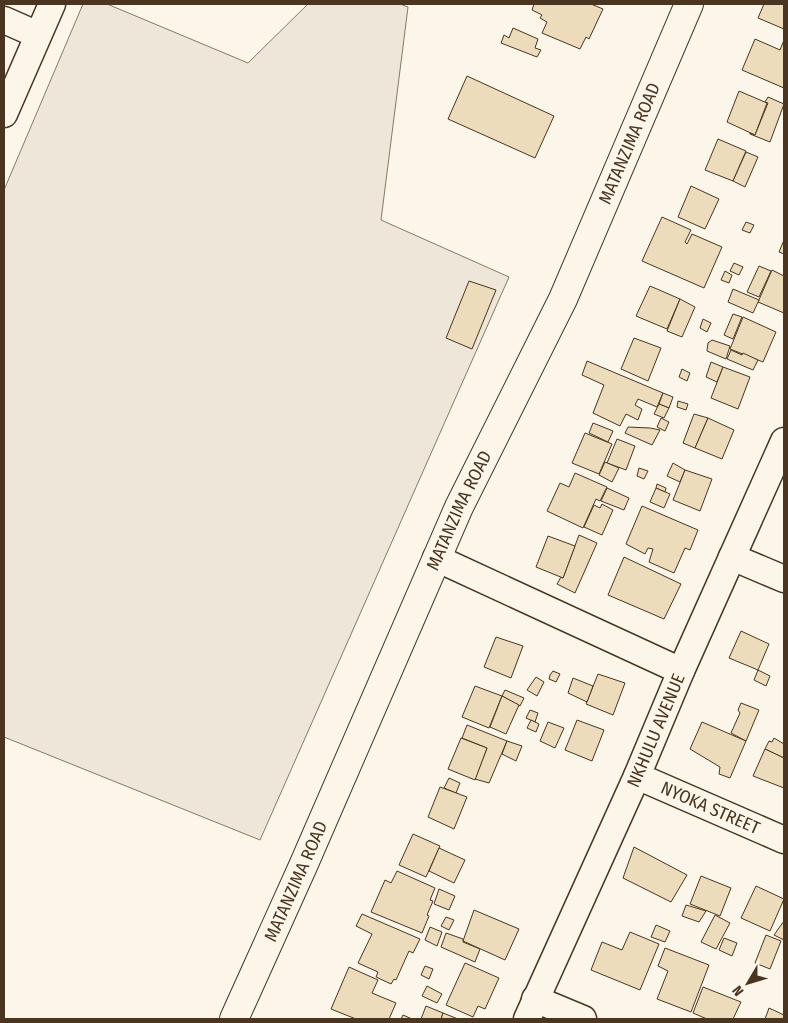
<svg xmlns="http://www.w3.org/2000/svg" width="788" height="1023" viewBox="0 0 788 1023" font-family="'Fira Sans Condensed',sans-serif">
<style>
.green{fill:#ede6d9;stroke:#887966}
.building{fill:#ecdcbc;stroke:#4a3520}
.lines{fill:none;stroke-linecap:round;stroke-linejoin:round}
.street-casing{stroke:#4a3520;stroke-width:29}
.secondary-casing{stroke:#4a3520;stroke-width:30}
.street{stroke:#fbf6e9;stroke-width:26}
.secondary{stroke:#fbf6e9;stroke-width:28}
.labels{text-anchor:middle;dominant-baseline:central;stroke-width:4;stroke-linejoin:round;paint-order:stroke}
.street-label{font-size:18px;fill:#4a3520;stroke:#fbf6e9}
</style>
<rect width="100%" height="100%" fill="#fbf6e9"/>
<path class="green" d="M83,4H107L248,63L308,4H400L408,7L381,220L509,277L260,840L4,737V190Z"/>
<g class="building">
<path d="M534,4H591L603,9L589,39L586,37L580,49L542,33L547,22L540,18L542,15L532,10Z"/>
<path d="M764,4H784V29L758,18Z"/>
<path d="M513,28L538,39L535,48L541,50L537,57L501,43L504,35L509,38Z"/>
<path d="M755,39L780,50L784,40V88L742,70Z"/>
<path d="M467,76L554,116L535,158L448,119Z"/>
<path d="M739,91L767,103L755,135L727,122Z"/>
<path d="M768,97L784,104L770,142L750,134V133L755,135L768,103L765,102Z"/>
<path d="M718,139L746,151L733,181L705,170Z"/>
<path d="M746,152L758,157L745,187L733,181Z"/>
<path d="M691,186L719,199L705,229L678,217Z"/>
<path d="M662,217L691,230L685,242L687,244L692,234L722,247L704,288L642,261Z"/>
<path d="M746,222L754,225L750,233L742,230Z"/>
<path d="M784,240V254L779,252Z"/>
<path d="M734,263L743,267L739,275L730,271Z"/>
<path d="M759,266L771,271L759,297L747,292Z"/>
<path d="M772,270L784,276V313L758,302Z"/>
<path d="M725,271L732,275L729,283L721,280Z"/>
<path d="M469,281L496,290L472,349L446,338Z"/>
<path d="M650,286L680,299L667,329L636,316Z"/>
<path d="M733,289L759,300L753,313L728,302Z"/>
<path d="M680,299L695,307L682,337L667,331Z"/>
<path d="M733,314L742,317L733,339L724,335Z"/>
<path d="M743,317L776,332L763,362L730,349Z"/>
<path d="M703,319L711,323L707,332L700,328Z"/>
<path d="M634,338L661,348L648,381L621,369Z"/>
<path d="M712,340L730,346L726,359L707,351L708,343Z"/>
<path d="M731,350L742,355L743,353L758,360L753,370L727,359Z"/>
<path d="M587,361L663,393L657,407L638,399L635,405L642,409L638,420L626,414L620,426L593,413L604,385L582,375Z"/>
<path d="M711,362L723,367L717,382L706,377Z"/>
<path d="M723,367L750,377L738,409L711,398Z"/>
<path d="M682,369L690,373L687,381L679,377Z"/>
<path d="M663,393L673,397L669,408L659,404Z"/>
<path d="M678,401L688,404L686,410L677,407Z"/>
<path d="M659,404L669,408L664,418L654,414Z"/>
<path d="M694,414L708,418L695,448L683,443Z"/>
<path d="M661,418L669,422L665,431L657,427Z"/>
<path d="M708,418L734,430L722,459L695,448Z"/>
<path d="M593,423L613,431L608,442L589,433Z"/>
<path d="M628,427L650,428L660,430L652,445L625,433Z"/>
<path d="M585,433L612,444L599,474L572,463Z"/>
<path d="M617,439L635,446L626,470L607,463Z"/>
<path d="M605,462L619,468L612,482L599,475Z"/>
<path d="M673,463L685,470L680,482L667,476Z"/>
<path d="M639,468L648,471L644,479L637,476Z"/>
<path d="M685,470L712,479L700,511L673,500Z"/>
<path d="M575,473L607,487L600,501L596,499L583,528L547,511L560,483L569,487Z"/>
<path d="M657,484L666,488L665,492L656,488Z"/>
<path d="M607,488L629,498L624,510L601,501Z"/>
<path d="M656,488L670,494L664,508L650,502Z"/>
<path d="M602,504L613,510L602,535L584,527L594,505L600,508Z"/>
<path d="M642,506L698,530L690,550L685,548L674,573L649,562L653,549L648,548L645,554L626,544Z"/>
<path d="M579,535L597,543L575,593L557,584L561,577L563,578Z"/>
<path d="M548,536L575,546L563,578L536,567Z"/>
<path d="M624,557L681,584L664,619L608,595Z"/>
<path d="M741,631L769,644L758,670L729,658Z"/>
<path d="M496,637L523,646L511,678L484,667Z"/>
<path d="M758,670L770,676L766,686L754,680Z"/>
<path d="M553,671L560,674L556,682L549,679L550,675Z"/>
<path d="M598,674L625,683L613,715L586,704Z"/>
<path d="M536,677L544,682L537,696L527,690Z"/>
<path d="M573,678L593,686L587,702L568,693Z"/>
<path d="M475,686L502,696L489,728L462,717Z"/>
<path d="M505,690L524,698L520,706L502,696Z"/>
<path d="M502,696L519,705L506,734L490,727Z"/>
<path d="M741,703L759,710L746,741L731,733L740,713L738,710Z"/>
<path d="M530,710L538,713L535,722L526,718Z"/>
<path d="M531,720L539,724L536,732L527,728Z"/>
<path d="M577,720L604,730L592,761L565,750Z"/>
<path d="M548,722L564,728L555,748L540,741Z"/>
<path d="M702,722L746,741L730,778L719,774L720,767L690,749Z"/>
<path d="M467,725L507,741L489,783L475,779L487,748L462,738Z"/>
<path d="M461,738L487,748L475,780L448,769Z"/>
<path d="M774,738L784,744V758L765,749L769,741L772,742Z"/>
<path d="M507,741L522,746L516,761L502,754Z"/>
<path d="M765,749L784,758V788L753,776Z"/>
<path d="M449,778L460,783L456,793L444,788Z"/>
<path d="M440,787L467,797L454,829L428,817Z"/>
<path d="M413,834L440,846L426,877L399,865Z"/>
<path d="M634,847L687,875L671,902L623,878Z"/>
<path d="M439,848L465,860L454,883L429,871Z"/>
<path d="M397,871L435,888L430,900L433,901L427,915L429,916L422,933L371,912L385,880L391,883Z"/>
<path d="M701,876L731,888L720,916L690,904Z"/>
<path d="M756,886L784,899L770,931L741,918Z"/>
<path d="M439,889L455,896L449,910L434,904Z"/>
<path d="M686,905L706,911L699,922L682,916Z"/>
<path d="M474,910L519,929L505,960L463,941Z"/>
<path d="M362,914L420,939L413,953L409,951L396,980L394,979L391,984L376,977L378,972L358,963L372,934L356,926Z"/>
<path d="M715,915L730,923L716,949L701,942Z"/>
<path d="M446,917L454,920L449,930L441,926Z"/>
<path d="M784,921V940L774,935Z"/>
<path d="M656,925L670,931L665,942L651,937Z"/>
<path d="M430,927L442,932L437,946L425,940Z"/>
<path d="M630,932L659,944L640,990L591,970L602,942L622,950Z"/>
<path d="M446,933L463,939V942L480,949L475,962L441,947Z"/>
<path d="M766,935L781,941L770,969L755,963Z"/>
<path d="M724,938L737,943L732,956L719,950Z"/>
<path d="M665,948L709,965L691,1012L657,999L668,971L658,966Z"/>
<path d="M465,963L499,978L485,1009L478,1006L473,1017L446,1005Z"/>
<path d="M425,966L433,969L429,979L421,975Z"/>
<path d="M349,967L378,980L372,993L396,1003L389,1019H356L331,1009Z"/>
<path d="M427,986L442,994L437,1003L422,996Z"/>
<path d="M703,987L741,1002L733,1019H707L693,1013Z"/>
<path d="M426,1006L443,1013L441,1019H421Z"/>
<path d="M769,1008L784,1015V1019H765Z"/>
<path d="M443,1013L458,1019H441Z"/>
<path d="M403,1015L412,1019H401Z"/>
</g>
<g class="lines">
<defs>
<g id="street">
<path d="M4,20L38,35"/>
<path d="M4,114L52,4"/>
<path d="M732,557L784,579"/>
<path d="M436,558L681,671"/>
<path id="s1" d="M637,776L784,840"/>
<path d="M535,999L583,1019"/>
<path id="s2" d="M527,1019L637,776L681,671L784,441"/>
</g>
<g id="secondary">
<path id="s3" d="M234,1019L303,866L459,507L563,299L689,4"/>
</g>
</defs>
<use href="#street" class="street-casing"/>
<use href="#secondary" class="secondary-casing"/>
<use href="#street" class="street"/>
<use href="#secondary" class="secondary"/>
</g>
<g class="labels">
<g class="street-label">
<text stroke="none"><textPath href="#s3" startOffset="961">MATANZIMA ROAD</textPath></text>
<text stroke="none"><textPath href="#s3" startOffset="556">MATANZIMA ROAD</textPath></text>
<text stroke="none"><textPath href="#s2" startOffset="316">NKHULU AVENUE</textPath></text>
<text stroke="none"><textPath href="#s1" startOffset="80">NYOKA STREET</textPath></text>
<text stroke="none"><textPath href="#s3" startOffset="151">MATANZIMA ROAD</textPath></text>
</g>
</g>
<rect width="788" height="1023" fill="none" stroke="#4a3520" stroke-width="10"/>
<g transform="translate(748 983) rotate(232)" stroke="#fbf6e9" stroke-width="4" paint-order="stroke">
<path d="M0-4L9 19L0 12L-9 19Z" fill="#4a3520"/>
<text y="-8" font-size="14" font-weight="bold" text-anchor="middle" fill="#4a3520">N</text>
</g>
</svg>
